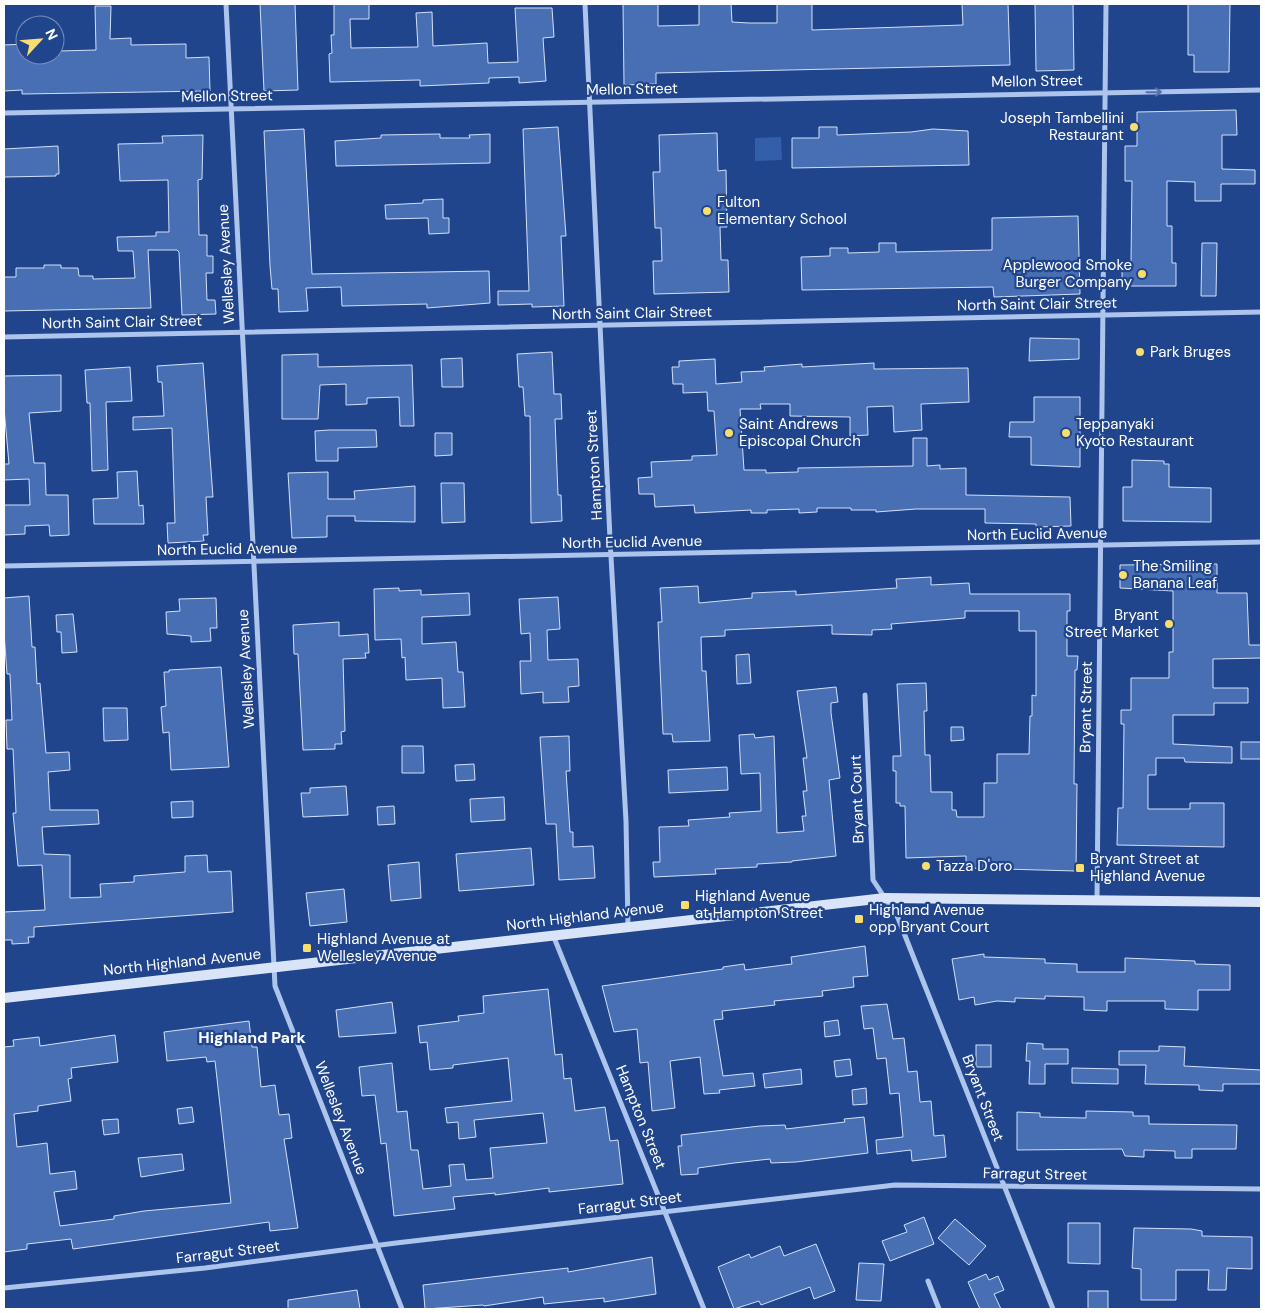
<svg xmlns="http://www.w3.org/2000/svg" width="1265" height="1313" viewBox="0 0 1265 1313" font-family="'DM Sans',sans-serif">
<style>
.green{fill:#335eaa}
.building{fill:#486fb4;stroke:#d2e0f9}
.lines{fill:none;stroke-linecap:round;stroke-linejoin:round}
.street{stroke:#adc4ec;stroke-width:5}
.secondary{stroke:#d9e4f9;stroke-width:10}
.oneway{stroke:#5171ae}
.poi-dot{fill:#f9dd6d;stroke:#20458c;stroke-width:2}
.labels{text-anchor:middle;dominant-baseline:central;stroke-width:4.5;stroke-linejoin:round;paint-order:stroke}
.street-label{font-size:15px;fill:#fff;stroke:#20458c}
.poi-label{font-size:15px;fill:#fff;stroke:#20458c;text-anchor:start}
.neighbourhood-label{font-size:16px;font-weight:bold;fill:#fff;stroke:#20458c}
</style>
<rect width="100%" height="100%" fill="#20458c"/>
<path class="green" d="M781,137L782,160L755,161V138Z"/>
<g class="building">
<path d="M260,4H295L298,90L264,91Z"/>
<path d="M334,4H369V19H350L351,48L418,47L416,13L432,12L433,46L487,43L488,63L518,62L515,8H552L554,37L543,38L546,81L519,83V77L489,78V83L420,86V80L330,82L329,54L332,53L331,35H334Z"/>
<path d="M623,4H658V26L699,25V4H731L732,22L749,23H777V4H812V30L963,25L962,4H1008L1010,65L656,73V84L624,85Z"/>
<path d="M1035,4H1073L1074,70L1036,71Z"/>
<path d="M1188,4H1230L1229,72H1194V55H1188Z"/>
<path d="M95,6H111L110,39L131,38V45L186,44V58L209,57L210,91L22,94V90L4,91V45L25,44V55H59V51L96,50Z"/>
<path d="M1236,110L1237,135H1222V169L1255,170V184H1221V201H1195V182L1167,181V226H1172V263H1176V286H1122V263H1131L1132,181H1125V146H1137V112Z"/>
<path d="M558,127L566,236H561L564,306L532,307V304L498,305V291H529L523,129Z"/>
<path d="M819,127H837V135L911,132L933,129L968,131L969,165L792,168V138H819Z"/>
<path d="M304,129L312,274L489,271L490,303L427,308V304L342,306L341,287L306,288L308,311L279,312L278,289H272L270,266L264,131Z"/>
<path d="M717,133L718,171L726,170L727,227H720L721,260H728L729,292L654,294L653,261H662L661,228H655L653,172H660L659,135Z"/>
<path d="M440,134V138H470L469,135L490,134V163L336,166L335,141L381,138V135Z"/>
<path d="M203,135L202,179L198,180L199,235H207V256H213V273H206L207,300H215L216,314L182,315L179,252L177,250H148L151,308L4,311V277H16V268H44V265H61V268H78L79,276H93V279L135,278L133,251H118L117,237L156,236V232H169L168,180L120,181L118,144L163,143L162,136Z"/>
<path d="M58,146L59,174H56V176L4,177V149Z"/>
<path d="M443,199V218H449V233L429,234L428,218L386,219L385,205L423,203V200Z"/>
<path d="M1078,216L1080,294L994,297L993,287L802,290L801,257L830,256V248H848V253L879,252V243H896V252L992,250V218Z"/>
<path d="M1202,243H1217L1216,296H1201Z"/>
<path d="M1030,338L1079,339V359L1029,361Z"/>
<path d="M552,352L554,394H561L562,419H555L558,495H561L562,521L531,523L530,416H525L523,387H519L517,354Z"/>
<path d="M318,354V367L412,365L414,426H400L399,397L367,398V404L346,405V384L320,385L318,419H282V355Z"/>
<path d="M462,358L463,387H442L441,359Z"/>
<path d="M715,359L716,384L742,382L741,372L765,371L764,367L789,365L802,364V367L874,363V369L968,368L969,402L921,404L922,430L894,432L893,406L867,407L868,435L850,436V417L790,416V404H760L761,409H740L744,470H766V473L798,472V468L913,466V438H927V466L940,465V469L966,468V495L1070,497L1071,526L1036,527V524L985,523V509H916L876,512V510H851V508H817V512L799,513V509L767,510V513H751V510L695,513L694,505L655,507L654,494H639L638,478L652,477L651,462L692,460V456L717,455L714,411H708L707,392L683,393V384H673L672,367H679V361Z"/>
<path d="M203,363L213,497H206L208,535H203L204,541L168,543L167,523H175L172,428L133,430V417L164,416L162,382H158L157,366Z"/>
<path d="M130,367L132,401L106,402L108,470L92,471L90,403H87L85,370Z"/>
<path d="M61,375V411L29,413L34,463H45L46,495H68L69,535L50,536L49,525L25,526V534L4,535V505H30L29,479L4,480V464H9L4,408V376Z"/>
<path d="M1034,397H1080V467L1031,465V437H1009L1010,422H1034Z"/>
<path d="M329,430H376L377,447L338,448V461H316L315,431Z"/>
<path d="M435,433H452V455L435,456Z"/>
<path d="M1132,460L1164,461V464H1169V487L1211,488V522L1123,521V487H1132Z"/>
<path d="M137,471L139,506L143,505L144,524H94L93,499L118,498L117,472Z"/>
<path d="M328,472V499H355L354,491L415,486V522L355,521V516H327V537L292,538L288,473Z"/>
<path d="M441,483H464L465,522L442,523Z"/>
<path d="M1217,564V593H1247L1249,645H1261V658L1213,659V688H1248V703H1214V715H1173V744L1232,747V763L1185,762L1184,758H1156V775H1148V809H1190V803H1224V847L1117,845L1118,808H1123L1124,724H1121V710H1131V678H1169V652H1173V591L1120,588V565Z"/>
<path d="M931,577V585L969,583L970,594H1070V611H1067V656H1078L1077,670H1075L1074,784H1077L1076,871L966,868V856L906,858L905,806H900V803H896V771H893V756H901L897,684L926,683L927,711H924L925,755H930L931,792H952V810H956L957,817H984V783H997V754H1029L1030,716H1032V695L1036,696V631H1019V611H965V618L891,624L892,629L872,630V635L832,634V625L725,630V636L701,637L702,671H706L710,741L673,742L672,734H663L658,622H662L660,588L698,586L699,603L752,598V593L796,591V595L897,588L896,579Z"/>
<path d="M399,588V591L421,590V595L469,593L470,615L422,617V644L456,642L458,672H463L465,707L443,708L442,678L406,680L405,657L402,658L401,639L375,640L374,589Z"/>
<path d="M29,596L32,647H35L37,684L40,683L46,753L69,752L70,770L48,772L50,810H98L99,824L42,827L44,854L70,855V898L101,897L100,884L134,882V876L185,872V856L207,855L208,872L231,871L233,912L34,927V937H28L29,943L12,944V940H4V912L45,910L42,865L18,866L13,813H16L13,749H7L6,720H12L10,674H7L4,632V598Z"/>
<path d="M558,597L560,629L547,630L548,660L578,659L579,686L568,687L569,702L543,703V692L521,694L520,661H531L530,633L521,634L519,599Z"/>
<path d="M216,598L217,628H210L211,641L191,642V636L167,634L166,612L180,611L179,599Z"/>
<path d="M73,614L77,652L62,653L61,632H57L56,615Z"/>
<path d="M339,622V636L368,634L369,653H365L366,658L343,659L345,731L341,732L342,744H335V749L303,750L298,654H294L293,625Z"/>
<path d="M749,654L751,683L737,684L736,655Z"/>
<path d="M221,667L229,767L171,770L169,732L163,733L161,707L166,706L164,672H169V670Z"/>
<path d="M836,687L838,702L831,703V713L840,778L829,780L836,856L792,861V862L757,864V867L715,869L716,874L654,877L653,862H660L659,827L689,826L688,820L730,817L729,813L761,811L760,773L741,774L739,735L754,734L755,738L774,736L777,833L804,831L802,816H806L803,791H807L803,758H807L797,691Z"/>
<path d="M103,708H127L128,740L104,741Z"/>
<path d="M951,727H963L964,740L951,741Z"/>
<path d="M569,736L570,771H566L570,832H573V847L593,846L595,878L559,880L556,824H546L540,737Z"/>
<rect x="1241" y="742" width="20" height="17"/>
<path d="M402,746H423L424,773H402Z"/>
<path d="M474,764L475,780L456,781L455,765Z"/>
<path d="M727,767L728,790L669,793L668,770Z"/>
<path d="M346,786L348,815L303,817L301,793H310V788Z"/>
<path d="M504,797L505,820L471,822L470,799Z"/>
<path d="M193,801V817L172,818L171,802Z"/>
<path d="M394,806L395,824L378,825L377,807Z"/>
<path d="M531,848L534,885L459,891L456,854Z"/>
<path d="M419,862L421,898L391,901L388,865Z"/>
<path d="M344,889L347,922L310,926L306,893Z"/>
<path d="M865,946L868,976L853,977L854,987L822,991L823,996L774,1001L775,1005L722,1011L723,1019L714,1020L723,1076L753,1073L755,1086L719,1090L720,1093L704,1094L700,1057L670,1061L675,1108L652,1111L648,1062L640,1063L637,1029L614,1032L602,986L723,969V967L744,964L745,970L792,964L791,957Z"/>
<path d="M984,954V957L1045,959V963L1077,964V972H1125V958L1195,961V964L1230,965V990H1198V1010L1165,1009V1001H1107V1011L1084,1010V997L1045,996V999L1015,998V1002L997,1001L975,1005L974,997L959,1000L952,959Z"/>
<path d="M548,989L555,1055L562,1054L564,1079L571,1078L575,1111L605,1107L610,1141L618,1140L623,1184L549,1192V1188L495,1195V1193L453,1197L455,1209L394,1216L386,1143L381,1144L375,1095L362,1096L359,1067L392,1063L397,1112L407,1111L411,1150H418L423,1189L451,1186L449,1165L464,1164L466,1180L493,1178L490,1148L547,1143L543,1113L474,1120L476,1137L459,1139L458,1122L447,1123L445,1108L512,1101L508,1058L453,1065V1068L430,1070L427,1042L420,1043L418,1026L459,1021L458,1016L484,1013L483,996Z"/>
<path d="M392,1002L396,1033L339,1037L336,1010Z"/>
<path d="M887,1004L893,1039L904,1038L908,1072L917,1071L920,1102L931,1101L934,1136L944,1135L946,1157L912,1161L911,1150L877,1154L876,1140L903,1137L899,1093L890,1094L886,1058L877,1059L873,1028L864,1029L861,1006Z"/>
<path d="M838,1020L840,1035L825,1037L824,1022Z"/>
<path d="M249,1021L252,1047H257L261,1087L275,1085L279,1115L289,1114L292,1138L284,1139L298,1228L270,1231L269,1222L73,1249L71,1239L27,1244V1249L4,1252V1047L14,1046L13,1040L39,1037L40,1046L115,1035L118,1062L71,1068L72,1078L68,1079L71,1101L38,1106V1111L14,1114L17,1147L47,1143L50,1174L75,1171L77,1189L54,1192L60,1226L114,1219V1216L144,1211L231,1203L215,1061L207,1062L206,1057L167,1061L164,1032Z"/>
<path d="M1027,1043L1043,1044V1049H1068V1064H1045V1084H1029L1030,1061H1026Z"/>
<rect x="976" y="1045" width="15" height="22"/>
<path d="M1159,1046L1185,1047L1184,1066L1261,1070V1084H1223V1091L1199,1090V1085L1145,1084L1146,1065H1119V1051H1159Z"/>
<path d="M850,1059L852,1075L836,1077L834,1061Z"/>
<path d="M1072,1068L1118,1069V1084L1072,1083Z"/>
<path d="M801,1069L802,1084L765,1088L763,1074Z"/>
<path d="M866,1088L867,1104L853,1105L852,1090Z"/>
<path d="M192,1107L194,1122L179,1124L177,1109Z"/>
<path d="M1086,1111L1133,1112V1116H1149V1124L1237,1125L1236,1149H1192V1158H1175V1151L1144,1150V1157L1125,1156L1122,1149L1017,1150V1112L1040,1113V1117L1086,1118Z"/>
<path d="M864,1117L868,1153L796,1162L771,1163L770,1159L734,1163L698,1168V1174L681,1175L678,1146H682L681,1135L760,1126L785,1125L786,1129L845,1122L844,1119Z"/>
<path d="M118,1119L119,1133L104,1135L102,1120Z"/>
<path d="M182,1154L184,1170L141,1177L138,1158Z"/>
<path d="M924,1217L934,1244L890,1261L882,1241L907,1232L904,1225Z"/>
<path d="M955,1219L986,1246L969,1265L938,1238Z"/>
<path d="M1068,1223H1100V1264L1068,1263Z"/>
<path d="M1134,1228L1191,1229L1202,1231V1236L1252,1237V1269L1227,1268L1226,1290H1208L1209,1270H1176V1300H1141V1269L1132,1268Z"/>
<path d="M816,1244L835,1291L814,1299L810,1287L761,1305L759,1301L734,1309L718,1267L749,1254L751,1258L780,1246L784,1256Z"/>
<path d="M652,1257L656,1294L604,1302V1298L544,1304L543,1297L484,1306L483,1305L425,1309L423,1285L568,1268V1272Z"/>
<path d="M859,1263L884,1264L881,1301L856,1300Z"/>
<path d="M986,1274L989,1280L998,1276L1004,1290L994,1294L1001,1309H980L968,1282Z"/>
<path d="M357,1290L360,1309H288V1300Z"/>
<rect x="1088" y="1291" width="20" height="18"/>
</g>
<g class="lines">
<g class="street">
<path d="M226,4L275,986L402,1309"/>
<path d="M585,4L610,539L626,821L628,926"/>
<path d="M4,113L1261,90"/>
<path d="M4,337L1261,312"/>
<path d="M4,566L1261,542"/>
<path d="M865,695L873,880L898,918L1053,1309"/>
<path d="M1097,900L1106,4"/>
<path d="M553,935L704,1309"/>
<path d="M928,1281L939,1309"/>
<path d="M4,1288L205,1268L396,1243L895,1185L1261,1189"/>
</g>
<path class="secondary" d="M4,998L885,898L1261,902"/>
</g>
<defs><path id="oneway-shaft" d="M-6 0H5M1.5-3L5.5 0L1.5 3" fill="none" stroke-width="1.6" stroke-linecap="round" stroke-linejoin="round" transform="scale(1.25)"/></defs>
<use class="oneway" href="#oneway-shaft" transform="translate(1154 92) rotate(-1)"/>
<g class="poi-dot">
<circle cx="1134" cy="127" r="5"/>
<circle cx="707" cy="211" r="5"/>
<circle cx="1142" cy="274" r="5"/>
<circle cx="1140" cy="352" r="5"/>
<circle cx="729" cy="433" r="5"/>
<circle cx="1066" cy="433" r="5"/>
<circle cx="1123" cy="575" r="5"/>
<circle cx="1169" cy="624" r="5"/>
<circle cx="926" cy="866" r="5"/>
<rect x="1075" y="863" width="10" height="10" rx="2.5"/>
<rect x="680" y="900" width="10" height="10" rx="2.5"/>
<rect x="854" y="914" width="10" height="10" rx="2.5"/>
<rect x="302" y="943" width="10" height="10" rx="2.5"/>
</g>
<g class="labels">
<g class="street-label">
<text transform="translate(1037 81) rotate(-1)">Mellon Street</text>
<text transform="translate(632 89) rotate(-1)">Mellon Street</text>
<text transform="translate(227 96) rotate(-1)">Mellon Street</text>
<text transform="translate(226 264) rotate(-93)">Wellesley Avenue</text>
<text transform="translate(1037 304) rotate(-1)">North Saint Clair Street</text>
<text transform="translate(632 313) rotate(-1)">North Saint Clair Street</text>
<text transform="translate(122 322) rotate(-1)">North Saint Clair Street</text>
<text transform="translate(594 465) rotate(-93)">Hampton Street</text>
<text transform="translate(1037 534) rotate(-1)">North Euclid Avenue</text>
<text transform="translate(632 542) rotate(-1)">North Euclid Avenue</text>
<text transform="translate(227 549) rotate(-1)">North Euclid Avenue</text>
<text transform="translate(246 669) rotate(-93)">Wellesley Avenue</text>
<text transform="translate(1086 707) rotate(-89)">Bryant Street</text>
<text transform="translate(857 799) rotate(-92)">Bryant Court</text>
<text transform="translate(585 916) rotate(-7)">North Highland Avenue</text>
<text transform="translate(182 962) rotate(-6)">North Highland Avenue</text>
<text transform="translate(983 1098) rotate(69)">Bryant Street</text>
<text transform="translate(641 1117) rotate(68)">Hampton Street</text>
<text transform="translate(341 1118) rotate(69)">Wellesley Avenue</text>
<text transform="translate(1035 1174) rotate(1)">Farragut Street</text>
<text transform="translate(630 1203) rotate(-7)">Farragut Street</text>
<text transform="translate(228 1252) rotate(-7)">Farragut Street</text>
</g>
<g class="poi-label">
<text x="1124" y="118" text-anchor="end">Joseph Tambellini<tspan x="1124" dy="17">Restaurant</tspan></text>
<text x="717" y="202">Fulton<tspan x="717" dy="17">Elementary School</tspan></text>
<text x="1132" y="265" text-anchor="end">Applewood Smoke<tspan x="1132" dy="17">Burger Company</tspan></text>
<text x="1150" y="352">Park Bruges</text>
<text x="739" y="424">Saint Andrews<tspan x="739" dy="17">Episcopal Church</tspan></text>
<text x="1076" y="424">Teppanyaki<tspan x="1076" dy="17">Kyoto Restaurant</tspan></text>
<text x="1133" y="566">The Smiling<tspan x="1133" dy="17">Banana Leaf</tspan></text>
<text x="1159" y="615" text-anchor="end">Bryant<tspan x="1159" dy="17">Street Market</tspan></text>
<text x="1090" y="859">Bryant Street at<tspan x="1090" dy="17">Highland Avenue</tspan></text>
<text x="936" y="866">Tazza D'oro</text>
<text x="695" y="896">Highland Avenue<tspan x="695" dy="17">at Hampton Street</tspan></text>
<text x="869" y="910">Highland Avenue<tspan x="869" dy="17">opp Bryant Court</tspan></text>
<text x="317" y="939">Highland Avenue at<tspan x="317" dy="17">Wellesley Avenue</tspan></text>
</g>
<g class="neighbourhood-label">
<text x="252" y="1037">Highland Park</text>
</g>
</g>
<rect width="1265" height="1313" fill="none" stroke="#ffffff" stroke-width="10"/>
<g transform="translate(40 40) rotate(64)"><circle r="24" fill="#20458c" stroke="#798fba"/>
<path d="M0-4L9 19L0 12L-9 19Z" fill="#f9dd6d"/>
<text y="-8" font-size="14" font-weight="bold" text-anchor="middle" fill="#ffffff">N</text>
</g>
</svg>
